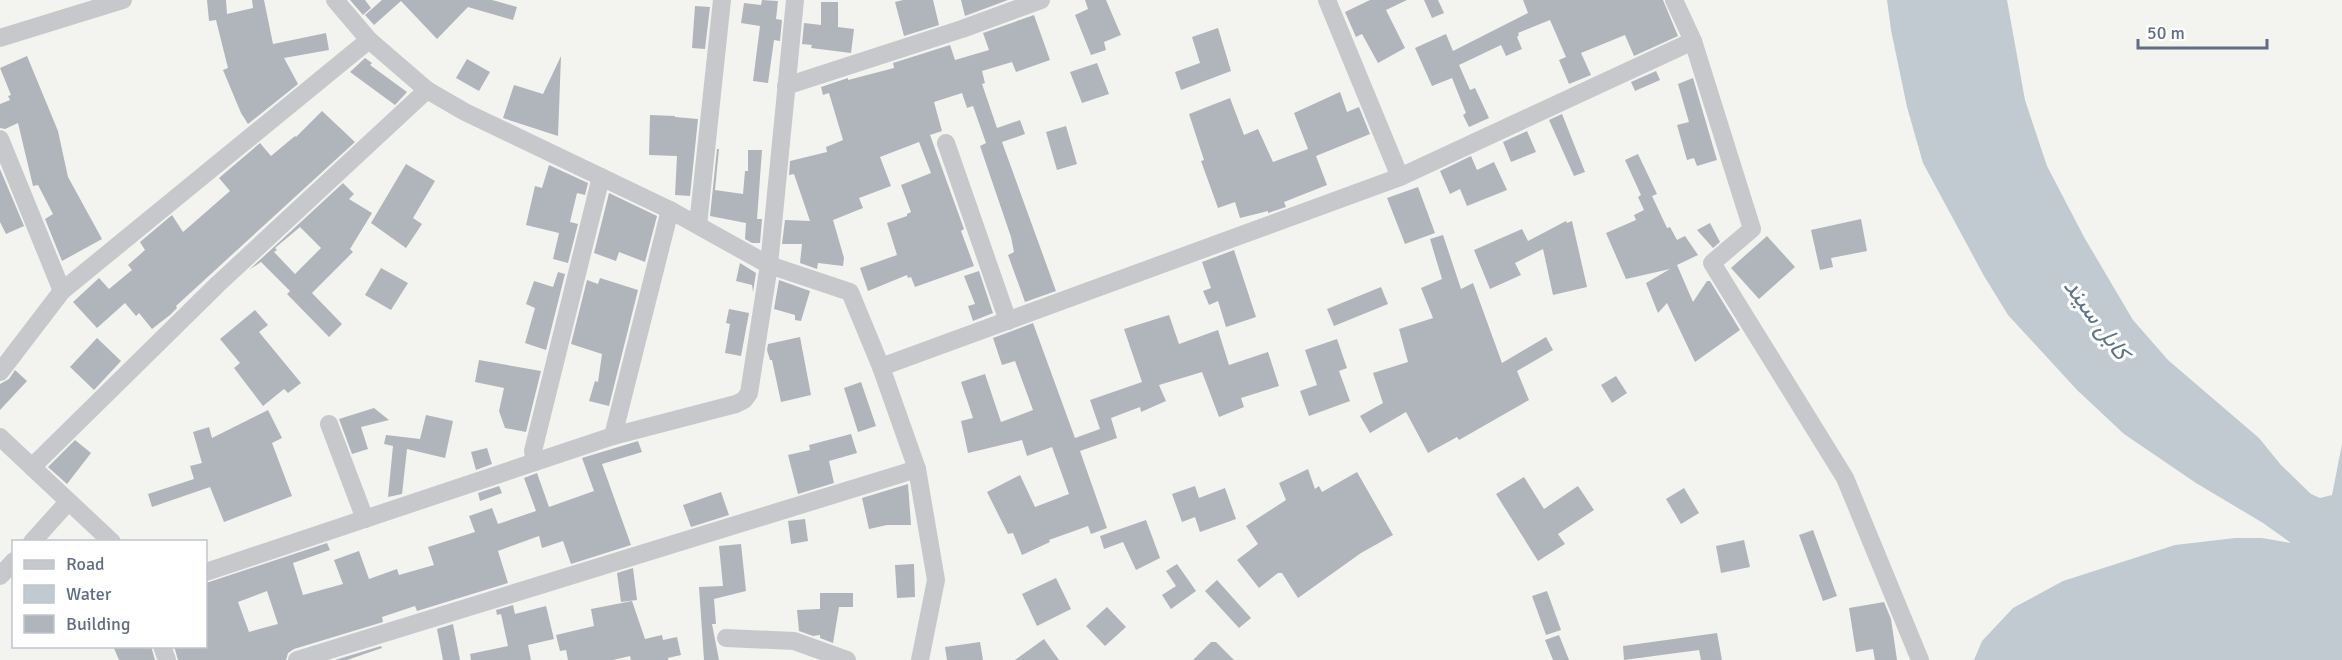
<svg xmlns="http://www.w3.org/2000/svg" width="2342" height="660" viewBox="0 0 2342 660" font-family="Signika,Vazirmatn,sans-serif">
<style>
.water{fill:#c2cad1}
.building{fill:#b0b5bc;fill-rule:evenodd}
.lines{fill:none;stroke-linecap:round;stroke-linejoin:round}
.minor{stroke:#c6c8cc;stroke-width:18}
.labels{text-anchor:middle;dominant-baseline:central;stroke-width:6;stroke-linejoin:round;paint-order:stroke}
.water-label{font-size:24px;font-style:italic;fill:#607588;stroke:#fff}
</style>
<rect width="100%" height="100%" fill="#f3f4ef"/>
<path class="water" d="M1887,0H2007L2025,100L2047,166L2084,237L2133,320L2168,360L2259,438L2281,465L2311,494L2320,498L2332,495L2342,444V660H1974L1982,641L2013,608L2063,581L2175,545L2235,538H2262L2291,543L2263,523L2196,483L2124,434L2077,390L2008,315L1984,276L1923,163L1907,107L1891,30Z"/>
<g class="building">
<path d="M207,0H226L227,14L253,8L252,0H264L273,44L326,33L329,50L284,58L298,84L248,124L241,113L223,70L228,68L216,20L209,21Z"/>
<path d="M350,0H365L371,8L363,15Z"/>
<path d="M382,0H492L517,7L513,20L468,7L437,39L401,1L374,25L365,15Z"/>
<path d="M762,0L778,1L776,19L782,20L780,41L774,40L768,83L753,81L760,26L741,23L744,3L761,5Z"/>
<path d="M903,0H933L939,25L904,36L895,2Z"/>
<path d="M961,0H1008L965,16Z"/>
<path d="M1085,0H1106L1121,35L1104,42L1106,50L1091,55L1075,15L1088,9Z"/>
<path d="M1370,0H1407L1386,10L1405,48L1378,63L1362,34L1356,37L1345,12Z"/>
<path d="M1424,0H1438L1444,13L1432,18Z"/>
<path d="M1523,0H1663L1678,36L1634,56L1625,35L1581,53L1591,75L1569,84L1559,60L1566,57L1550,20L1518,33L1519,35L1517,37L1522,49L1506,56L1501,45L1459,65L1470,90L1475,88L1489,118L1469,127L1463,115L1466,113L1452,78L1432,86L1415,48L1446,34L1453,51L1528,13Z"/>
<path d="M821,2H838V27L854,29L851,53L811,48L812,45L802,44L804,23L821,25Z"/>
<path d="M695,6L710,7L705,49L692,48Z"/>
<path d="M1034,15L1050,60L1016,72L1012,62L982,71L985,83L982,84L997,128L1020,120L1025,134L1002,142L1056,291L1025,302L1008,255L1014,252L1011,237L980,146L986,143L973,106L967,108L962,93L934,102L942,131L930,135L964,229L961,231L974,266L915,287L911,277L908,278L907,275L868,291L860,268L897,255L887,223L907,216V214L911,212L901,185L931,173L919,142L880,157L891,186L859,198L863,208L833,220L844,258L843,266L818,263L817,269L800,263L802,244H782L785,220L810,221L794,174L789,175L790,161L827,152L826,147L843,140L829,93L823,95L821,87L848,78V80L894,68L893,63L950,45L955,60L989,50L983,33Z"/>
<path d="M1218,28L1231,71L1181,90L1175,72L1200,63L1192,37Z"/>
<path d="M27,56L58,131L68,177L102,239L62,261L45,219L53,214L38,185L33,186L18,123L5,129L0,128V104L10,100L8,96L11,95L0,68Z"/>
<path d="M561,56L558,136L503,118L514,85L543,94Z"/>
<path d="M365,58L372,63L370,65L407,92L395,105L350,72Z"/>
<path d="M467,59L490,72L479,91L456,78Z"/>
<path d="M1097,63L1109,94L1082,103L1070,72Z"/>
<path d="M1656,71L1660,80L1635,91L1631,82Z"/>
<path d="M1693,78L1717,160L1697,166L1694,158L1687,160L1677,125L1689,122L1678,84Z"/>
<path d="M1340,92L1347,112L1359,107L1370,134L1316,156L1327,185L1284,202L1286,207L1268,213V211L1240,218L1235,202L1218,208L1201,161L1204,160L1189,114L1230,98L1244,135L1258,129L1273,162L1308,149L1294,113Z"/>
<path d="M322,111L355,142L176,306L177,308L170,315L152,329L139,313L136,316L125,303L97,328L73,302L99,278L109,289L132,270L128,265L145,250L140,242L172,215L183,232L230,191L219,178L260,143L271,156L295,136L296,137Z"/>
<path d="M1562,114L1585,172L1574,176L1549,120Z"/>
<path d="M650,115L675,116V117L698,119L690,196L675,195L677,156L649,155Z"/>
<path d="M1066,126L1077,164L1057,170L1046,132Z"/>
<path d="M1527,131L1536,152L1511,162L1503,142Z"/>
<path d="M717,149H719L715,190L743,194L745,171H748V150H762L757,219H762L760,243H752L745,239L746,223L710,216Z"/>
<path d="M1638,154L1657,194L1652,196L1667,228L1670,227L1677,240L1685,236L1698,255L1677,265L1693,302L1707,281H1710L1740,330L1695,362L1667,303L1658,313L1646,283L1670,269L1626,279L1606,233L1636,220L1634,215L1644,210L1638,197L1641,195L1625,160Z"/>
<path d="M1471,156L1477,170L1494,162L1507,190L1467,206L1460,189L1450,194L1440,171Z"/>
<path d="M406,164L435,181L413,218L422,224L406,248L371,223Z"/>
<path d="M549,165L588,183L585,195L577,193L570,222L578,224L568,263L553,259L559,233L526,225L535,186L542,188Z"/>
<path d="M0,169L24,226L6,234L0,222Z"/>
<path d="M343,183L354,194L349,199L372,213L350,249L353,252L312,293L342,324L329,337L287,294L290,291L261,262L249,270ZM300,227L321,248L295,274L274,252L277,250L275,248Z"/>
<path d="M1418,187L1435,233L1405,244L1387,198Z"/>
<path d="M609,193L657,216L645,262L619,252L616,261L594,253Z"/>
<path d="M1861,219L1867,251L1831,258L1833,267L1820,270L1811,230Z"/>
<path d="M1566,221L1567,223L1572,221L1587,287L1553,295L1543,249L1515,263L1521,275L1490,289L1474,250L1522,229L1528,241Z"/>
<path d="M1710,223L1720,242L1713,248L1697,230Z"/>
<path d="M1443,235L1461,289L1473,283L1502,363L1546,337L1553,350L1517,371L1529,400L1459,440L1457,437L1428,453L1406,412L1370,433L1360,416L1383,403L1373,373L1408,362L1399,329L1433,318L1421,288L1442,279L1430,239Z"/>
<path d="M1767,236L1795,267L1759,299L1731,268Z"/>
<path d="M1234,250L1256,317L1226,327L1218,301L1209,305L1203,291L1211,288L1202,262Z"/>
<path d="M740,263L756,273L753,292L752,285L736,281Z"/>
<path d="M381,268L408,283L391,310L365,295Z"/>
<path d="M979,271L993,313L973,321L968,306L975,304L964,276Z"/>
<path d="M558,272L565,274L546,350L525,343L535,308L526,304L534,281L553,287Z"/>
<path d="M600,278L638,290L609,406L589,401L595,381L598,382L602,354L571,344L587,280L598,284Z"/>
<path d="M779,280L810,291L801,321L795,320V315L774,309Z"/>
<path d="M1381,287L1388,304L1334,326L1327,309Z"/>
<path d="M729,309L749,313L741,356L725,353L730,324L726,323Z"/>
<path d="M255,310L268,325L259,332L301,383L288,393L284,389L263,406L234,368L240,363L220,339Z"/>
<path d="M1169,315L1179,344L1218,330L1229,365L1268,352L1279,386L1241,398L1244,407L1219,417L1202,372L1159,385L1166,401L1141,412L1140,407L1111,418L1117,438L1080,451L1107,528L1091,534L1088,526L1049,540L1050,542L1022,555L1013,533L1008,534L987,492L1020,475L1035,507L1069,494L1052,447L1027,456L1022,440L968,453L961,421L973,418L961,382L985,374L1001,422L1033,410L1015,361L1002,365L993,338L1033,323L1075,438L1100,429L1090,400L1142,382L1124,329Z"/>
<path d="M800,337L811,395L781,402L772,360H770L767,350L768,344Z"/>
<path d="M97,338L121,361L94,390L70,367Z"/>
<path d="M1337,339L1347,368L1339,371L1350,401L1309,416L1300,391L1317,385L1305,350Z"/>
<path d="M479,360L541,371L526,432L505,428L499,411L504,388L475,382Z"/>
<path d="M15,370L27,381L0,410V384L9,379Z"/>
<path d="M1616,376L1627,393L1612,403L1601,385Z"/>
<path d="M861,382L876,426L858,432L844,388Z"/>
<path d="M374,408L389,420L361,427L368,449L352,454L339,419Z"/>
<path d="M268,410L282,438L272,443L292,496L224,522L210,487L152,507L148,494L194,479L190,466L202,463L193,432L209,427L212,438Z"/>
<path d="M426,415L453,421L445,458L407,449L402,494L388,497L393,446L384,444L386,435L420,439Z"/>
<path d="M851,434L857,453L829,461L834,483L798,494L788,455L810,450L809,445Z"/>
<path d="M75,440L91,453L67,484L48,467Z"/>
<path d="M638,441L642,452L602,464L631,545L571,564L563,541L542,548L539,536L498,551L508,583L417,611L415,606L382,617L383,622L294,649L288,653L286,660H178L174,646H206V583L327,543L330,550L293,563L303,595L343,584L334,560L359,551L369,579L397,569L399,575L434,565L428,547L475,532L469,516L492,508L498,524L536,511L524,478L537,473L549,507L594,491L582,458ZM267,591L278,624L249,632L238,602Z"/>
<path d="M487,448L492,464L476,470L471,452Z"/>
<path d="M1308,469L1315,489L1319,486L1322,492L1357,472L1393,535L1361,553L1298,598L1282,573H1278L1259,588L1237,560L1258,544L1246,526L1286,500L1279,483Z"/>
<path d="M1524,477L1544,509L1578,486L1594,510L1558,534L1565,544L1538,561L1496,494Z"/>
<path d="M908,484L911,525H887L869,529L862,498Z"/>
<path d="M499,486L502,493L480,501L478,493Z"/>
<path d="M1195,486L1199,498L1225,488L1236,519L1200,532L1195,517L1182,522L1172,494Z"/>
<path d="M1684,488L1699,513L1681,524L1666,499Z"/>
<path d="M721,492L729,515L691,527L683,505Z"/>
<path d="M805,519L808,541L791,544L788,521Z"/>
<path d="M1146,520L1160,558L1136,570L1123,542L1104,549L1100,536Z"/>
<path d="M1813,530L1837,596L1823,601L1799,535Z"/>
<path d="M1744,540L1750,567L1721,573L1716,546Z"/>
<path d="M741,544L746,591L714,599L716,624H712L719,660H704L699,587L723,586L719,546Z"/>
<path d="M914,564L915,597L897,598L895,565Z"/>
<path d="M1177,564L1196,591L1171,609L1162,595L1176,586L1166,571Z"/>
<path d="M633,568L637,600L621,602L617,573Z"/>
<path d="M1056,578L1071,609L1037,626L1022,594Z"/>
<path d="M1217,580L1251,618L1239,628L1205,591Z"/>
<path d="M1547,591L1561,630L1546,635L1532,596Z"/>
<path d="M820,593H853V607H839L833,643L820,638V635L813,636L799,631L797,610L820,609Z"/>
<path d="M632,601L645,639L662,635L663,640L677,637L681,655L668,658V660H631L630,656L613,660H568L566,650L560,651L556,635L594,626L591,609Z"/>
<path d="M1884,602L1891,619L1897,660H1875L1873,649L1856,652L1849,608Z"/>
<path d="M513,605L515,614L546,606L554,639L528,645L531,660H471L470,654L508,646L501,614L497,615L496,610Z"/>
<path d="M1107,607L1126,627L1105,646L1086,626Z"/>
<path d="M453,624L460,660H443L437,629Z"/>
<path d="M1717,633L1722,660H1701L1699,650L1624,660L1623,646Z"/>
<path d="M1559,635L1569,660H1553L1545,640Z"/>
<path d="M1044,639L1059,660H1015Z"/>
<path d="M980,642L983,660H947L945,647Z"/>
<path d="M1211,642H1216L1234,660H1193Z"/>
<path d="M113,646H151L155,660H119Z"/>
<path d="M381,646L382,648L347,660H335Z"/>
</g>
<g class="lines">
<g class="minor">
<path d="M335,0L369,40L427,90L465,112L670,210L769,265L850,292L881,367L917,469L936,580L920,660"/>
<path d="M1327,0L1400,177"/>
<path d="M1674,0L1693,41L1752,229L1712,263L1845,478L1920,660"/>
<path d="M0,38L123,0"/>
<path d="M786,86L962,29L1041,0"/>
<path d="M0,139L62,291"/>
<path d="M946,143L1008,321"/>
<path d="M698,225L722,0"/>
<path d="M881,367L1400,177L1693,41"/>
<path d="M0,372L62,291L369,40"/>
<path d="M329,424L365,519"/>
<path d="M613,436L670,210"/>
<path d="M0,437L112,542"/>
<path d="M535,462L533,451L601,177"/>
<path d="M32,467L218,284L427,90"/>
<path d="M32,542L68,502"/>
<path d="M206,572L613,436L736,404L744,400L749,393L769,265L795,0"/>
<path d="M0,576L14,561"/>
<path d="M726,638L794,641L847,660"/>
<path d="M162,646L167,660"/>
<path d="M297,660L917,469"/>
</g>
</g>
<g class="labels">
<g class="water-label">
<text transform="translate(2097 319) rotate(54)">کابل سيند</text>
</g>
</g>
<rect x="12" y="540" width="195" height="108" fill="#ffffff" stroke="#bfc5cd" stroke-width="1.5"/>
<rect x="24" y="560" width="30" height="9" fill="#c6c8cc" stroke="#bfc5cd" stroke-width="1.5"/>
<text x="66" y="570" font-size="18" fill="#606d83">Road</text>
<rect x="24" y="585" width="30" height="18" fill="#c2cad1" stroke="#bfc5cd" stroke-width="1.5"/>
<text x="66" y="600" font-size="18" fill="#606d83">Water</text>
<rect x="24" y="615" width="30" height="18" fill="#b0b5bc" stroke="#bfc5cd" stroke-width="1.5"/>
<text x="66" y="630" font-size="18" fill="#606d83">Building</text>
<path d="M2138 39v9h129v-9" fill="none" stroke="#606d83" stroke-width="3"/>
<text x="2147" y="39" font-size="18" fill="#606d83" stroke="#ffffff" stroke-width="4.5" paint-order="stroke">50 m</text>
</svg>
